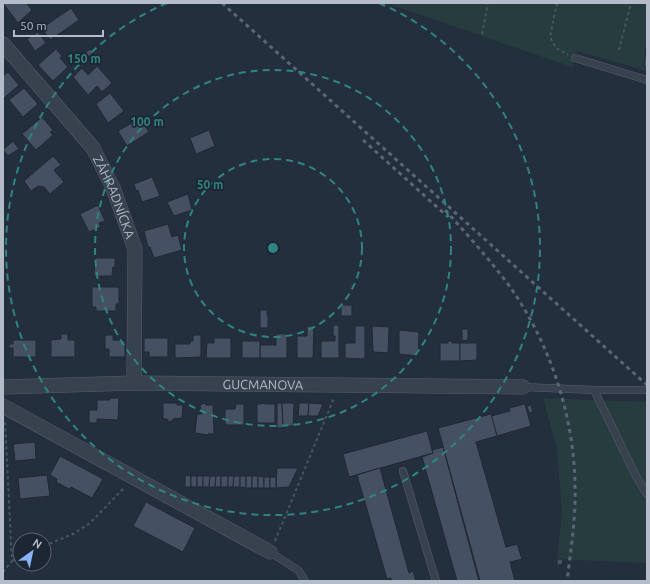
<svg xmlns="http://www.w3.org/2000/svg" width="650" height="584" viewBox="0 0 650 584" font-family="Ubuntu,sans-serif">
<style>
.green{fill:#263c3f}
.building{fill:#455162;stroke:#1f2835}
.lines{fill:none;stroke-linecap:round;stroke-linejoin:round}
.lane-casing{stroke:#565f6c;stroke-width:8}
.street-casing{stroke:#565f6c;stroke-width:15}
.path{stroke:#44595c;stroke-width:2;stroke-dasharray:3 3;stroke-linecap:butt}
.lane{stroke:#38414e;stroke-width:7}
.street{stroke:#38414e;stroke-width:14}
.rail{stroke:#5a6575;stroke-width:3;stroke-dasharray:4 4;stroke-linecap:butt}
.ring{fill:none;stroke:#308480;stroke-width:2;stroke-dasharray:7 5}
.labels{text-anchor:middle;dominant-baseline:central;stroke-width:3.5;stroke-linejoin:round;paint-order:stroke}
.street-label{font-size:13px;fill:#b4bcc9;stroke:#1d2633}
.centre{fill:#308480;stroke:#1d2633;stroke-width:2}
.ring-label{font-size:12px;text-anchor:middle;font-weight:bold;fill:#308480;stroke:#1d2633;stroke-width:3.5;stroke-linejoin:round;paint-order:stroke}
</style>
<rect width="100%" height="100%" fill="#242f3e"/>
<g class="green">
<path d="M386,3H647V71L577,51L572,67Z"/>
<path d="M543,398L645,402L647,404V563L557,559L562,512L557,448Z"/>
</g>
<g class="building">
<path d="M3,3H26L32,10L18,23Z"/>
<path d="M71,8L79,20L50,40L42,28Z"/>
<path d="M38,32L46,43L35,51L27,39Z"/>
<path d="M647,39V67H644Z"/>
<path d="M56,49L62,56L60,58L68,67L53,81L38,65Z"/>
<path d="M90,49L93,53L81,63L78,59Z"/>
<path d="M97,66L112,83L102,92L97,86L88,95L73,77L82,68L88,75Z"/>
<path d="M8,72L19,85L3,99V76Z"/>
<path d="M24,88L38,104L23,117L9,100Z"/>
<path d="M110,93L124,111L108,123L96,104Z"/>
<path d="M42,117L53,130L50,132L53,135L36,150L22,134Z"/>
<path d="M140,118L149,132L127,146L118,131Z"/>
<path d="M209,130L215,146L196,154L190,138Z"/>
<path d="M13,141L19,149L8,156L3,150Z"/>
<path d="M53,156L61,165L54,170L64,182L50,194L44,187L38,186L31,191L24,181Z"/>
<path d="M152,177L160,196L142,202L138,190L136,191L134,184Z"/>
<path d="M188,194L192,210L174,216L167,202Z"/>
<path d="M98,205L105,221L99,223L101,227L89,232L80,214Z"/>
<path d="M168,224L172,237L178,235L182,250L154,258L150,247H148L144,231Z"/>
<path d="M95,258H115V267H113L112,276H94Z"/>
<path d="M92,287H119V304H116V311H96V307H92Z"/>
<rect x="341" y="305" width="11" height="11"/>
<path d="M260,310H267V315H268V328H260Z"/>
<path d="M333,325H339V358H321V341H335V336H333Z"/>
<path d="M307,326H314L313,358H297V336H307Z"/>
<path d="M355,326H365V359L345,358V343H355Z"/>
<path d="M372,326L389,327L388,353L373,352Z"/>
<path d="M462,329H468V340L462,341Z"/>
<path d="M399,330L419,332L418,356L399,354Z"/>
<path d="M61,334H68V340H75V357H51V340L61,339Z"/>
<path d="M276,334H287V358H260V345H276Z"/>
<path d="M105,335H113V340L125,341V357H109V349H105Z"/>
<path d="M193,335H201V357L175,358V344H190V341H193Z"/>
<path d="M144,338H168V357H149V352H144Z"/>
<path d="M214,338H231V358H206L207,343H214Z"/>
<path d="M13,340H36V357H13V348H9V344H13Z"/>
<rect x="242" y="341" width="18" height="17"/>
<path d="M448,341H452V343H460V361H440V343H448Z"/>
<path d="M460,343H477V360L460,361Z"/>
<path d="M110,398H119L118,420L97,419V423H89V410H97V400H110Z"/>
<path d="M163,403H177V405H183L182,418L173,419L171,422L168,421L167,419H163Z"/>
<path d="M205,403L206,405H213L214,434H208V435L195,433L197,414H202L200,405Z"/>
<path d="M262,403L266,404H275V423H257V404H261Z"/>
<path d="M277,403H282L283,428H277Z"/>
<path d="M282,403H294L293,428L292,426H283Z"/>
<path d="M299,403H309L308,416H298Z"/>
<path d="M309,403L323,404L318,416H308Z"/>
<path d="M236,404H244V425H225V409H235Z"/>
<path d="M525,404L531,426L497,436L491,416L510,411L509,408Z"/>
<path d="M531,405L533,412L529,413L527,406Z"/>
<path d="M491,414L497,436L476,442L506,547L517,544L522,559L510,562L515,581H480L438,428Z"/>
<path d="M427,431L433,453L349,477L343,454Z"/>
<path d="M35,442L36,459L15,461L13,444Z"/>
<path d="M443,447L479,581H457L422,457L433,453L432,450Z"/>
<path d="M60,456L103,479L92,498L71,487L69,489L56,482L57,479L50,475Z"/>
<path d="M277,468H298L289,487L276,488Z"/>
<path d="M380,468L409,573L413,571L416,581H392L391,578L387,579L357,475Z"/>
<path d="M47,475L50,496L20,499L18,478Z"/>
<path d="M185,475L191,476V487H185Z"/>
<rect x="191" y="476" width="6" height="11"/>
<rect x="197" y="476" width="6" height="11"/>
<path d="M203,476H210L209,487H203Z"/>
<path d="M210,476H216L215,487H209Z"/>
<path d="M216,476H221V487H215Z"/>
<rect x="221" y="476" width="7" height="11"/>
<path d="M228,476H234L233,487H228Z"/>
<path d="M234,476H240V487H233Z"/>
<path d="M240,476H246V488L240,487Z"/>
<rect x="246" y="476" width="6" height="12"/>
<rect x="252" y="476" width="6" height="12"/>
<path d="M258,476L264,477V488H258Z"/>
<rect x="264" y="477" width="6" height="11"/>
<rect x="270" y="477" width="6" height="11"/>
<path d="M146,502L195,528L183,552L133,526Z"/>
<path d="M557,559H563L562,565H557Z"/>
</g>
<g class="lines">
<defs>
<g id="lane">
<path d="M575,58L647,80"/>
<path d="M523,387L594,390H647"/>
<path d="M594,390L636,476L647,494"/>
<path d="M403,471L436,581"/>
<path d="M270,552L299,571L305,581"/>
</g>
<g id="street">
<path id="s1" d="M3,44L93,148L113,188L135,249L134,383"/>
<path id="s2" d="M3,387L134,383L523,387"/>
<path d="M3,406L270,552"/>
</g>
</defs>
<use href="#lane" class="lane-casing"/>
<use href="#street" class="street-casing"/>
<g class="path">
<path d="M557,3L550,37L556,48L568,55"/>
<path d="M482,34L488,3"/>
<path d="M619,50L631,3"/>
<path d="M275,541L334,398"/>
<path d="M44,546L73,534L90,523L125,487"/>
<path d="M12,561L20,557"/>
<path d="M3,572L12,561L5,421"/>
</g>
<use href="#lane" class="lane"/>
<use href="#street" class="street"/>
<g class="rail">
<path d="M222,3L647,385"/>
<path d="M363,140L448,217"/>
<path d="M445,210C467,234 488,258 508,284C549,341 574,414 575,485C576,517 571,549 567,581"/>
</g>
</g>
<g class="ring">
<circle cx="273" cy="248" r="89"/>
<circle cx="273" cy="248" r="178"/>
<path d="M379 3A267 267 0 1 1 167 3"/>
</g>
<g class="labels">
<g class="street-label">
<text stroke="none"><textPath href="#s1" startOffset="191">ZÁHRADNÍCKA</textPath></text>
<text stroke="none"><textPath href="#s2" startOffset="260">GUCMANOVA</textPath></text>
</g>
</g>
<circle cx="273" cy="248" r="6" class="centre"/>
<g class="ring-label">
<text x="84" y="63">150 m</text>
<text x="147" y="126">100 m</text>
<text x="210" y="189">50 m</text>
</g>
<rect width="650" height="584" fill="none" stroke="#b4bcc9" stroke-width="8"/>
<g transform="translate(32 552) rotate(33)"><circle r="19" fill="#1d2633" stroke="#59626f"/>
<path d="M0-3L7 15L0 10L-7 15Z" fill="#8ab4f8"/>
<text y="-6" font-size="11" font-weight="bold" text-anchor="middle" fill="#b4bcc9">N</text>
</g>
<path d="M14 30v6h89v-6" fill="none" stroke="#b4bcc9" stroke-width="2"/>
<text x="20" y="30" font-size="12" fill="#b4bcc9" stroke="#1d2633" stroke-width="3" paint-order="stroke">50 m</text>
</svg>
